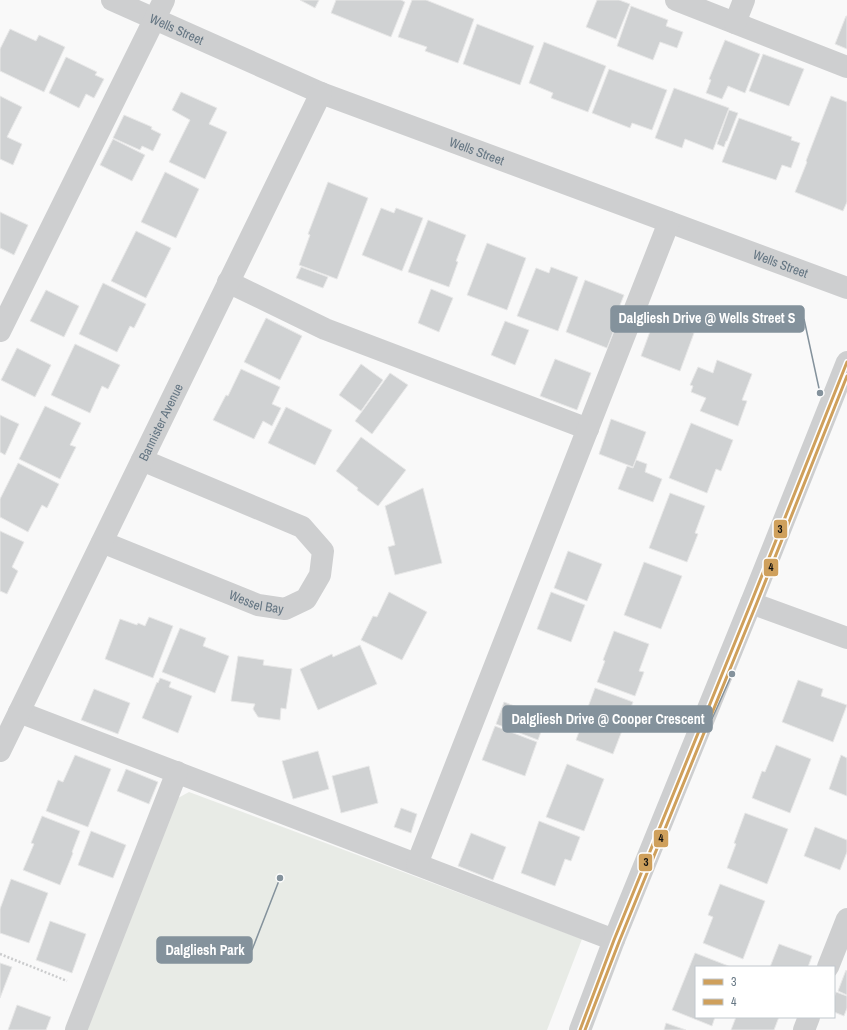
<svg xmlns="http://www.w3.org/2000/svg" width="847" height="1030" viewBox="0 0 847 1030" font-family="'Archivo Narrow',sans-serif">
<style>
.green{fill:#e8ebe6}
.building{fill:#d0d2d3;stroke:#e8e8e8}
.lines{fill:none;stroke-linecap:round;stroke-linejoin:round}
.path{stroke:#cbcccd;stroke-width:2.5;stroke-dasharray:2 2;stroke-linecap:butt}
.minor{stroke:#cecfd0;stroke-width:22}
.bus-1-casing{stroke:#fff;stroke-width:6}
.bus-2-casing{stroke:#fff;stroke-width:6}
.bus-1{stroke:#cfa05c;stroke-width:3}
.bus-2{stroke:#cfa05c;stroke-width:3}
.labels{text-anchor:middle;dominant-baseline:central;stroke-width:4;stroke-linejoin:round;paint-order:stroke}
.street-label{font-size:13px;fill:#657683;stroke:#fff}
.leader{fill:none;stroke:#84929c;stroke-width:1.5}
.callout-dot{fill:#84929c;stroke:#fff;stroke-width:1.5}
.callout{fill:#84929c;stroke:#84929c;stroke-width:1.5}
.callout-label{font-size:14px;text-anchor:middle;font-weight:bold;fill:#fff}
.line-badge{stroke:#fff;stroke-width:1.5}
.pale-badge-label{font-size:11px;text-anchor:middle;font-weight:bold;fill:#111}
</style>
<rect width="100%" height="100%" fill="#f9f9f9"/>
<path class="green" d="M189,792L582,939L547,1030H83L178,798Z"/>
<g class="building">
<path d="M300,0H319L315,8Z"/>
<path d="M336,0H401L405,2L391,37L331,13Z"/>
<path d="M412,0H426L474,19L458,63L425,51L427,47L398,37Z"/>
<path d="M597,0H619L630,4L616,39L586,27Z"/>
<path d="M631,6L668,20L666,26L683,32L677,48L660,42L653,60L617,46Z"/>
<path d="M846,16H847V49L835,44Z"/>
<path d="M477,24L534,46L520,85L463,64Z"/>
<path d="M10,29L36,41L39,35L65,47L44,92L0,71V49Z"/>
<path d="M725,40L760,54L745,93L728,86L722,99L706,93L711,80L709,79Z"/>
<path d="M544,42L606,66L588,112L551,98L553,93L529,83Z"/>
<path d="M763,54L804,69L789,106L749,91Z"/>
<path d="M66,57L97,72L95,75L104,79L94,98L86,94L79,108L49,93Z"/>
<path d="M609,69L667,90L652,130L632,123L630,128L592,113Z"/>
<path d="M674,88L729,108L713,150L685,139L682,148L655,138Z"/>
<path d="M181,92L217,108L209,124L227,132L205,179L169,162L190,120L172,110Z"/>
<path d="M0,96L22,107L7,137L22,144L13,165L0,159Z"/>
<path d="M831,96L847,102V202L843,211L795,192L807,162L806,161Z"/>
<path d="M729,110L738,113L727,141H726L724,147L717,144Z"/>
<path d="M124,115L152,127L151,129L161,134L153,151L142,146L140,150L113,138Z"/>
<path d="M739,118L792,137L791,140L800,143L791,168L782,165L776,180L722,162Z"/>
<path d="M113,139L145,155L132,181L100,165Z"/>
<path d="M165,172L199,189L176,238L141,222Z"/>
<path d="M328,182L368,198L337,279L299,265L310,235L308,234Z"/>
<path d="M381,208L394,213L396,208L423,218L402,271L362,255Z"/>
<path d="M0,212L28,225L14,255L0,248Z"/>
<path d="M428,220L466,235L456,261L458,262L449,287L408,272Z"/>
<path d="M136,231L171,248L146,298L111,281Z"/>
<path d="M487,243L526,258L507,310L467,295Z"/>
<path d="M301,267L328,277L323,288L296,278Z"/>
<path d="M551,267L578,277L558,331L517,316L536,268L549,273Z"/>
<path d="M585,280L624,295L614,320L617,322L607,348L566,332Z"/>
<path d="M103,283L146,304L134,328L130,326L117,352L79,334Z"/>
<path d="M431,289L453,298L439,332L418,323Z"/>
<path d="M46,290L79,306L64,337L30,321Z"/>
<path d="M266,318L302,336L280,380L244,362Z"/>
<path d="M655,318L694,333L680,371L641,356Z"/>
<path d="M505,321L529,330L515,365L491,355Z"/>
<path d="M75,344L120,365L108,389L102,386L90,413L51,395Z"/>
<path d="M17,348L51,365L35,397L1,380Z"/>
<path d="M555,359L591,373L577,410L540,396Z"/>
<path d="M717,360L752,374L742,400L747,401L738,426L700,411L706,398L691,392L693,386L690,385L698,367L713,373Z"/>
<path d="M361,364L383,380L361,411L339,395Z"/>
<path d="M241,369L280,387L272,404L281,408L272,426L263,421L254,439L213,420L226,395L228,396Z"/>
<path d="M390,373L408,385L372,434L355,421Z"/>
<path d="M45,406L81,423L70,445L76,447L60,479L19,459Z"/>
<path d="M286,407L332,430L315,465L268,443Z"/>
<path d="M0,415L19,424L5,455L0,452Z"/>
<path d="M611,419L646,432L633,467L599,454Z"/>
<path d="M691,423L733,440L721,471L716,469L707,493L669,478Z"/>
<path d="M361,437L406,470L378,506L357,490L358,488L336,471Z"/>
<path d="M636,460L647,464L645,472L662,479L653,502L618,489L627,466L633,468Z"/>
<path d="M18,463L59,484L47,508L42,505L28,532L0,517V499Z"/>
<path d="M423,488L442,563L395,575L388,547L395,545L385,506Z"/>
<path d="M670,493L705,506L695,533L698,534L687,562L649,548Z"/>
<path d="M0,531L24,542L12,567L18,571L7,594L0,591Z"/>
<path d="M568,551L602,564L587,601L554,588Z"/>
<path d="M644,562L682,576L661,629L624,615Z"/>
<path d="M389,592L427,612L402,660L361,640L373,616L377,617Z"/>
<path d="M551,592L585,605L571,642L537,629Z"/>
<path d="M149,617L173,626L153,678L105,659L120,619L137,625L138,623L145,626Z"/>
<path d="M180,628L206,638L203,646L229,656L215,693L162,672Z"/>
<path d="M614,631L649,644L639,671L644,672L635,696L597,682L605,661L603,660Z"/>
<path d="M360,645L377,684L318,710L300,669L332,654L333,657Z"/>
<path d="M238,656L264,660L263,665L292,669L286,709L281,708L280,720L258,717L253,709L255,704L231,701Z"/>
<path d="M160,678L171,682L169,687L192,696L178,733L142,718L157,682L158,683Z"/>
<path d="M798,680L823,689L821,696L847,705L833,742L782,722Z"/>
<path d="M595,688L633,702L613,754L576,740Z"/>
<path d="M94,689L130,703L118,734L81,720Z"/>
<path d="M504,702L546,718L538,740L496,724Z"/>
<path d="M495,726L537,742L525,776L482,760Z"/>
<path d="M776,745L811,759L790,813L752,798L762,771L765,772Z"/>
<path d="M318,751L329,789L293,799L282,761Z"/>
<path d="M75,755L111,769L88,827L46,811L58,780L63,782Z"/>
<path d="M841,755L847,758V796L829,789Z"/>
<path d="M567,764L604,779L584,831L546,817Z"/>
<path d="M369,766L378,803L341,813L332,776Z"/>
<path d="M126,769L158,782L149,804L117,791Z"/>
<path d="M401,808L417,814L411,833L394,827Z"/>
<path d="M745,813L788,829L767,884L727,868L736,844L734,843Z"/>
<path d="M42,816L80,831L72,852L73,853L60,885L23,870L34,844L31,843Z"/>
<path d="M539,821L580,837L571,861L565,859L555,886L521,873Z"/>
<path d="M815,827L847,840V852L840,870L804,856Z"/>
<path d="M91,831L126,845L113,878L78,865Z"/>
<path d="M471,833L506,847L493,880L458,866Z"/>
<path d="M11,879L48,893L29,943L0,933V909Z"/>
<path d="M720,884L765,901L743,959L703,943L713,917L708,915Z"/>
<path d="M50,921L86,934L72,973L36,960Z"/>
<path d="M779,944L812,956L808,967H770Z"/>
<path d="M695,953L731,967H696V1017H715L712,1026L672,1010Z"/>
<path d="M0,963L12,967L0,998Z"/>
<path d="M846,970L847,971V995L838,991Z"/>
<path d="M836,992L847,996V1008L844,1016L834,1012V998Z"/>
<path d="M17,1005L51,1017L46,1030H8Z"/>
<path d="M736,1017H779L774,1030H731Z"/>
<path d="M666,1023L686,1030H664Z"/>
</g>
<g class="lines">
<path class="path" d="M0,954L67,981"/>
<g class="minor">
<path id="s1" d="M112,0L321,93L847,288"/>
<path d="M676,0L847,67"/>
<path d="M735,23L744,0"/>
<path d="M228,282L325,329L588,429"/>
<path d="M0,331L164,0"/>
<path id="s2" d="M102,542L258,605L285,609L306,599L320,575L323,551L302,527L142,460"/>
<path d="M751,603L847,638"/>
<path d="M19,712L614,940"/>
<path id="s3" d="M0,751L321,93"/>
<path d="M417,864L669,222"/>
<path d="M828,967L847,919"/>
<path d="M76,1030L177,772"/>
<path d="M580,1030L614,940L751,603L847,362"/>
<path d="M804,1030L809,1017"/>
</g>
<defs>
<path id="bus-1" d="M580,1030L614,940L751,603L847,362"/>
<path id="bus-2" d="M585,1030L619,942L756,605L847,376"/>
</defs>
<use href="#bus-1" class="bus-1-casing"/>
<use href="#bus-2" class="bus-2-casing"/>
<use href="#bus-1" class="bus-1"/>
<use href="#bus-2" class="bus-2"/>
</g>
<g class="labels">
<g class="street-label">
<text stroke="none"><textPath href="#s1" startOffset="71">Wells Street</textPath></text>
<text stroke="none"><textPath href="#s1" startOffset="395">Wells Street</textPath></text>
<text stroke="none"><textPath href="#s1" startOffset="719">Wells Street</textPath></text>
<text stroke="none"><textPath href="#s3" startOffset="366">Bannister Avenue</textPath></text>
<text stroke="none"><textPath href="#s2" startOffset="166">Wessel Bay</textPath></text>
</g>
</g>
<path class="leader" d="M820 393L804 319M732 674L712 719M280 878L252 950"/>
<g class="callout-dot">
<circle cx="820" cy="393" r="4"/>
<circle cx="732" cy="674" r="4"/>
<circle cx="280" cy="878" r="4"/>
</g>
<g class="callout">
<rect x="611" y="306" width="193" height="26" rx="4"/>
<rect x="503" y="706" width="209" height="26" rx="4"/>
<rect x="157" y="937" width="95" height="26" rx="4"/>
</g>
<g class="callout-label">
<text x="707" y="323">Dalgliesh Drive @ Wells Street S</text>
<text x="608" y="724">Dalgliesh Drive @ Cooper Crescent</text>
<text x="205" y="955">Dalgliesh Park</text>
</g>
<g class="line-badge">
<rect x="773" y="519" width="15" height="20" rx="4" fill="#cfa05c"/>
<rect x="763" y="558" width="16" height="19" rx="4" fill="#cfa05c"/>
<rect x="653" y="829" width="16" height="19" rx="4" fill="#cfa05c"/>
<rect x="638" y="853" width="15" height="19" rx="4" fill="#cfa05c"/>
</g>
<g class="pale-badge-label">
<text x="780" y="533">3</text>
<text x="771" y="571">4</text>
<text x="661" y="842">4</text>
<text x="646" y="866">3</text>
</g>
<rect x="695" y="966" width="140" height="52" fill="#ffffff" stroke="#c1c8cd"/>
<rect x="703" y="979" width="20" height="6" fill="#cfa05c" stroke="#c1c8cd"/>
<text x="731" y="986" font-size="12" fill="#657683">3</text>
<rect x="703" y="999" width="20" height="6" fill="#cfa05c" stroke="#c1c8cd"/>
<text x="731" y="1006" font-size="12" fill="#657683">4</text>
</svg>
